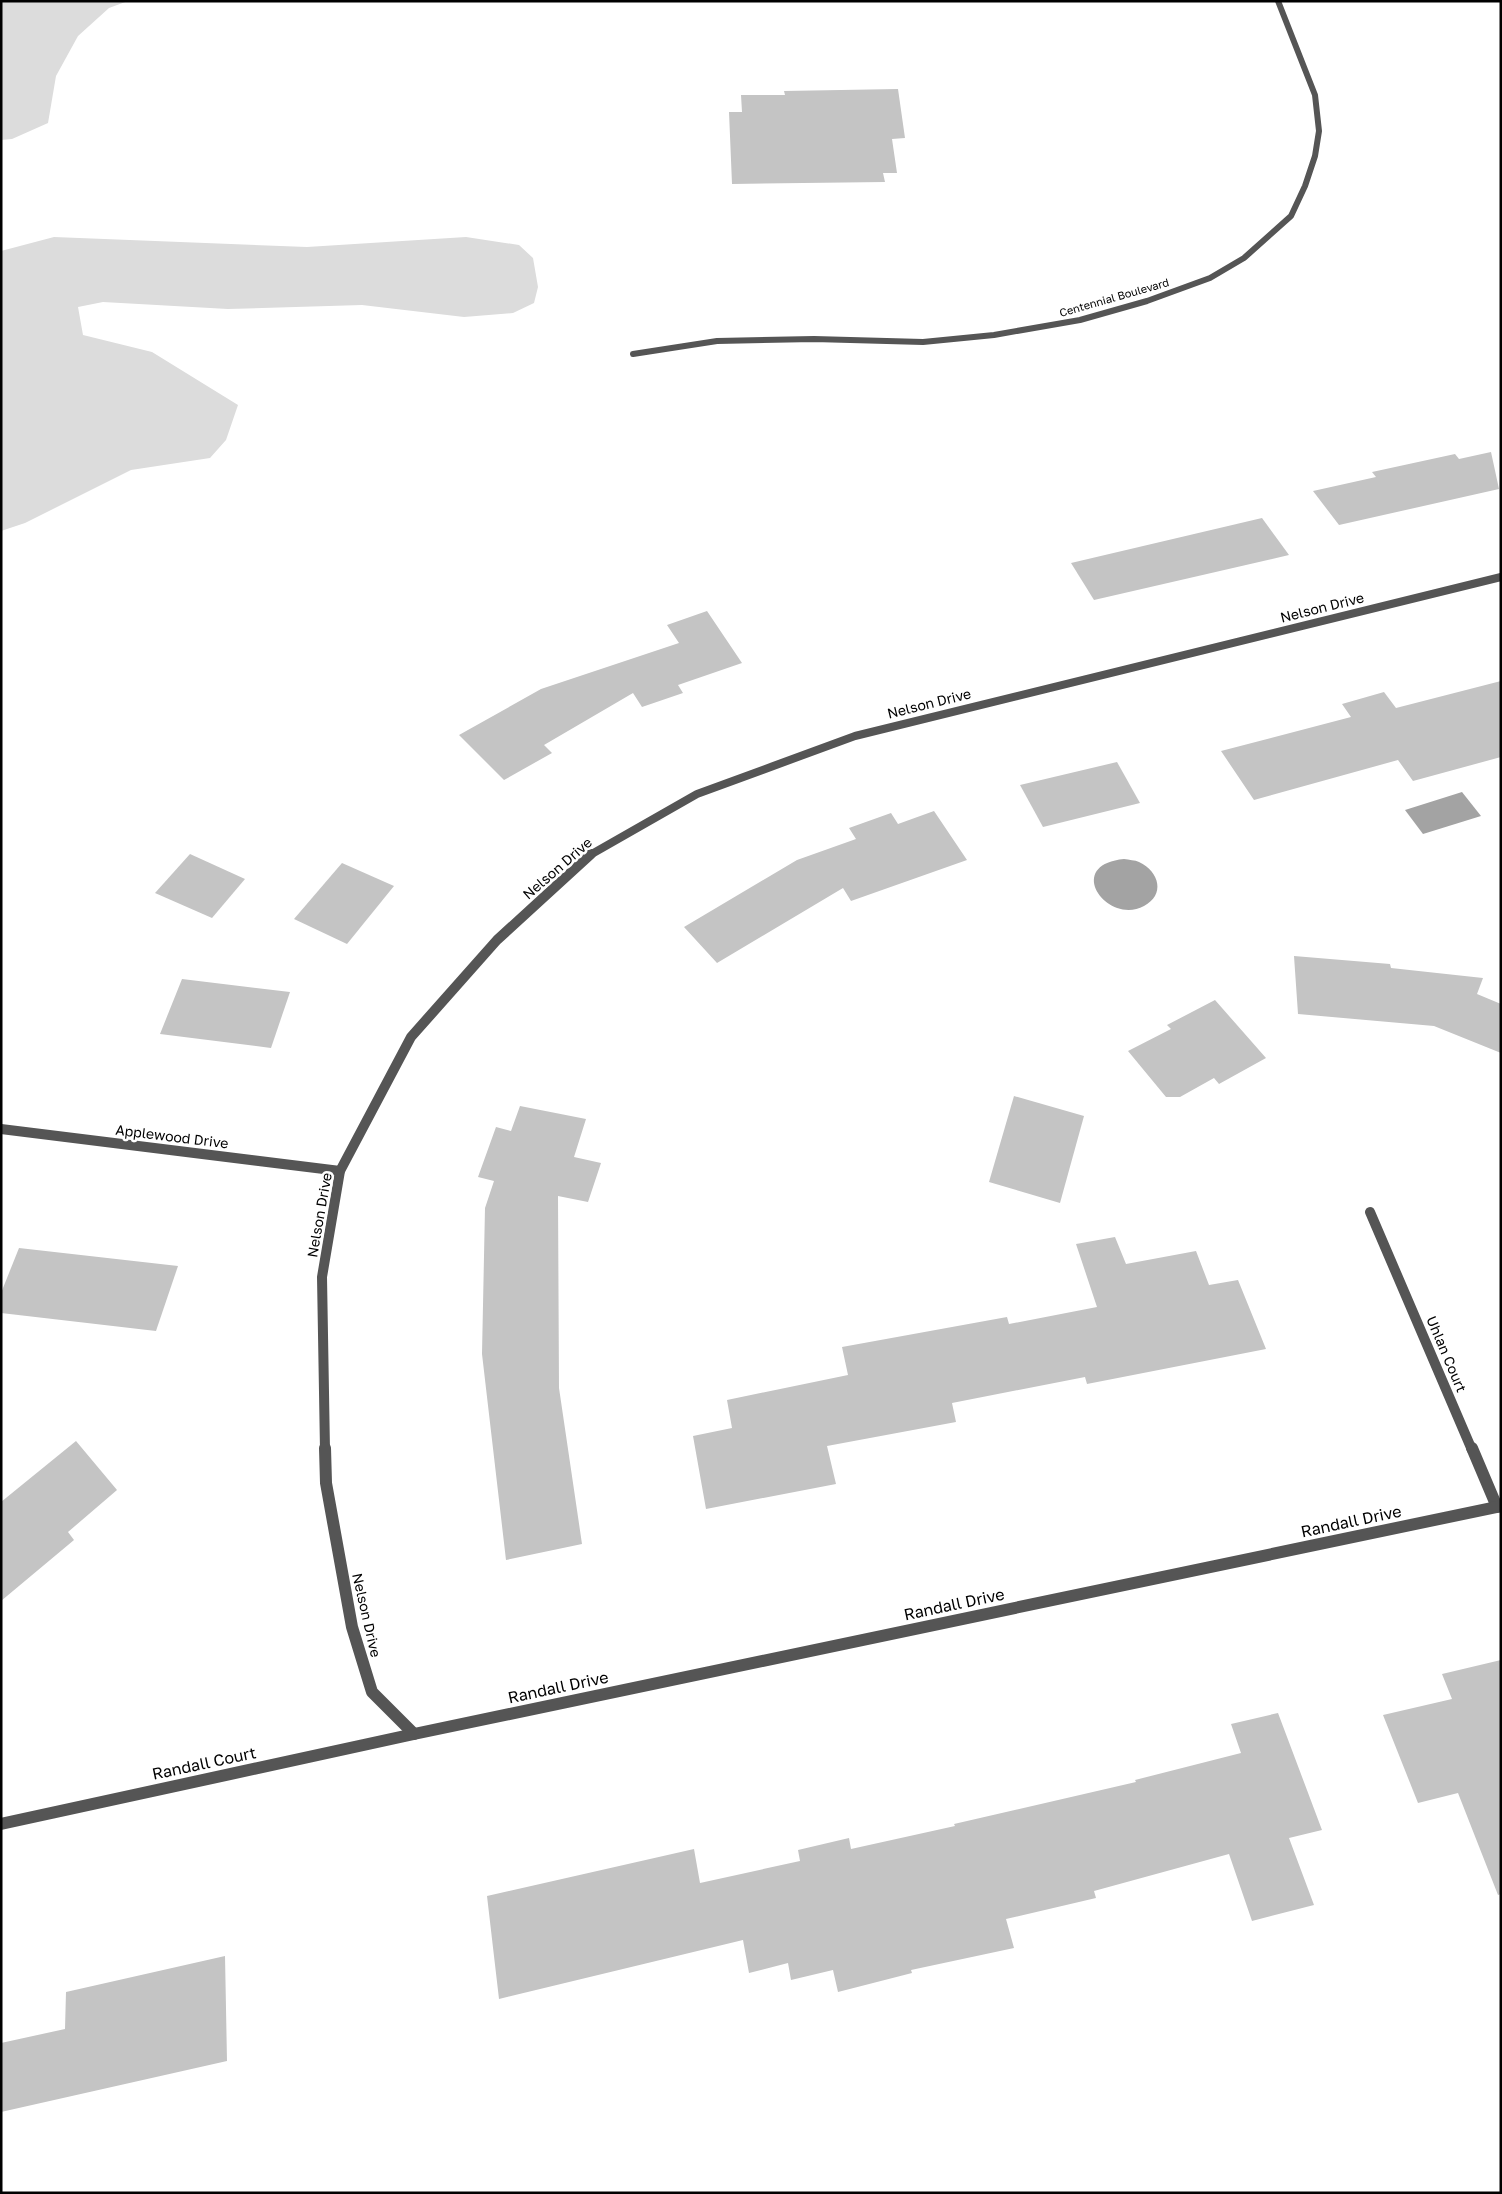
<svg xmlns="http://www.w3.org/2000/svg" width="1502" height="2194" viewBox="0 0 1502 2194" font-family="'Golos Text',sans-serif">
<style>
.green{fill:#dcdcdc}
.water{fill:#a3a3a3}
.building{fill:#c4c4c4}
.lines{fill:none;stroke-linecap:round;stroke-linejoin:round}
.street-far3{stroke:#555;stroke-width:6}
.street-far2{stroke:#555;stroke-width:8}
.street-far1{stroke:#555;stroke-width:10}
.street{stroke:#555;stroke-width:12}
.labels{text-anchor:middle;dominant-baseline:central;stroke-width:5;stroke-linejoin:round;paint-order:stroke}
.far-street-label{font-size:11px;fill:#000;stroke:#fff}
.street-label{font-size:14px;fill:#000;stroke:#fff}
.near-street-label{font-size:16px;fill:#000;stroke:#fff}
</style>
<rect width="100%" height="100%" fill="#fff"/>
<g class="green">
<path d="M1,1H128L109,8L78,36L56,76L48,123L12,139L1,140Z"/>
<path d="M54,237L307,247L466,237L519,245L533,258L538,287L534,303L513,313L464,317L362,305L228,309L103,302L78,307L83,335L152,352L238,405L226,440L210,458L131,470L25,523L1,531V251Z"/>
</g>
<g class="water">
<path d="M1462,792L1481,816L1423,834L1405,810Z"/>
<path d="M1124,859C1129,860 1135,860 1139,862C1160,872 1165,895 1144,906C1108,926 1063,865 1124,859Z"/>
</g>
<g class="building">
<path d="M898,89L905,138L892,139L897,173H883L885,182L732,184L729,112H742L741,95H785L784,91Z"/>
<path d="M1491,452L1499,489L1339,525L1313,491L1376,477L1372,472L1455,454L1459,459Z"/>
<path d="M1262,518L1289,555L1094,600L1071,563Z"/>
<path d="M707,611L742,663L678,685L683,693L642,707L633,693L544,745L552,753L504,780L459,735L541,689L679,643L667,625Z"/>
<path d="M1501,681V757L1413,781L1398,760L1254,800L1221,751L1351,717L1342,704L1384,692L1396,708Z"/>
<path d="M1117,762L1140,803L1043,827L1020,785Z"/>
<path d="M934,811L967,860L851,901L843,888L717,963L684,927L797,860L856,839L849,828L891,813L898,824Z"/>
<path d="M190,854L245,879L212,918L155,893Z"/>
<path d="M342,863L394,886L347,944L294,919Z"/>
<path d="M1294,956L1390,964L1391,968L1483,978L1477,994L1501,1004V1053L1434,1026L1298,1014Z"/>
<path d="M182,979L290,992L271,1048L160,1034Z"/>
<path d="M1215,1000L1266,1058L1219,1084L1214,1078L1180,1097H1166L1128,1051L1171,1029L1167,1025Z"/>
<path d="M1014,1096L1084,1116L1060,1203L989,1182Z"/>
<path d="M520,1106L586,1119L574,1157L601,1163L588,1202L558,1196L559,1388L582,1544L506,1560L482,1354L485,1208L494,1181L478,1177L496,1127L511,1131Z"/>
<path d="M1115,1237L1126,1264L1196,1251L1209,1285L1238,1280L1266,1349L1087,1384L1085,1377L952,1403L956,1422L827,1446L836,1484L706,1509L693,1436L732,1428L727,1400L848,1375L842,1347L1007,1317L1009,1324L1097,1307L1076,1244Z"/>
<path d="M19,1248L178,1266L156,1331L1,1313V1293Z"/>
<path d="M76,1441L117,1490L68,1532L74,1540L1,1601V1502Z"/>
<path d="M1501,1660V1894L1498,1895L1458,1793L1418,1803L1383,1715L1452,1699L1442,1674Z"/>
<path d="M1278,1713L1322,1830L1289,1838L1314,1905L1252,1921L1229,1854L1094,1891L1096,1898L1006,1919L1014,1948L911,1970L912,1973L838,1992L833,1970L791,1980L788,1963L749,1973L743,1940L499,1999L487,1896L694,1849L700,1883L800,1861L798,1850L849,1838L851,1849L955,1826L954,1824L1136,1782L1135,1780L1241,1753L1231,1724Z"/>
<path d="M225,1956L227,2061L1,2112V2043L65,2029L66,1992Z"/>
</g>
<g class="lines">
<path class="street-far3" d="M633,354L717,341L814,339L923,342L994,335L1080,320L1147,301L1210,278L1244,258L1291,216L1305,186L1315,156L1319,131L1315,95L1278,1"/>
<path class="street-far2" d="M590,855L697,794L855,736L1501,577"/>
<g class="street-far1">
<path d="M1,1129L340,1171"/>
<path d="M1370,1212L1472,1450"/>
<path d="M325,1450L322,1277L340,1171L411,1037L497,940L591,854"/>
</g>
<g class="street">
<path d="M325,1448L326,1483L352,1627L372,1692L414,1734"/>
<path d="M1472,1448L1497,1507"/>
<path d="M1,1824L414,1734L1501,1506"/>
</g>
</g>
<g class="labels">
<g class="far-street-label">
<text transform="translate(1114 297) rotate(-16)">Centennial Boulevard</text>
</g>
<g class="street-label">
<text transform="translate(1322 607) rotate(-14)">Nelson Drive</text>
<text transform="translate(929 703) rotate(-14)">Nelson Drive</text>
<text transform="translate(557 868) rotate(-41)">Nelson Drive</text>
<text transform="translate(172 1136) rotate(7)">Applewood Drive</text>
<text transform="translate(319 1215) rotate(-80)">Nelson Drive</text>
<text transform="translate(1447 1354) rotate(67)">Uhlan Court</text>
<text transform="translate(367 1615) rotate(77)">Nelson Drive</text>
</g>
<g class="near-street-label">
<text transform="translate(1351 1521) rotate(-12)">Randall Drive</text>
<text transform="translate(954 1604) rotate(-12)">Randall Drive</text>
<text transform="translate(558 1687) rotate(-12)">Randall Drive</text>
<text transform="translate(204 1763) rotate(-12)">Randall Court</text>
</g>
</g>
<rect width="1502" height="2194" fill="none" stroke="#000000" stroke-width="5"/>
</svg>
